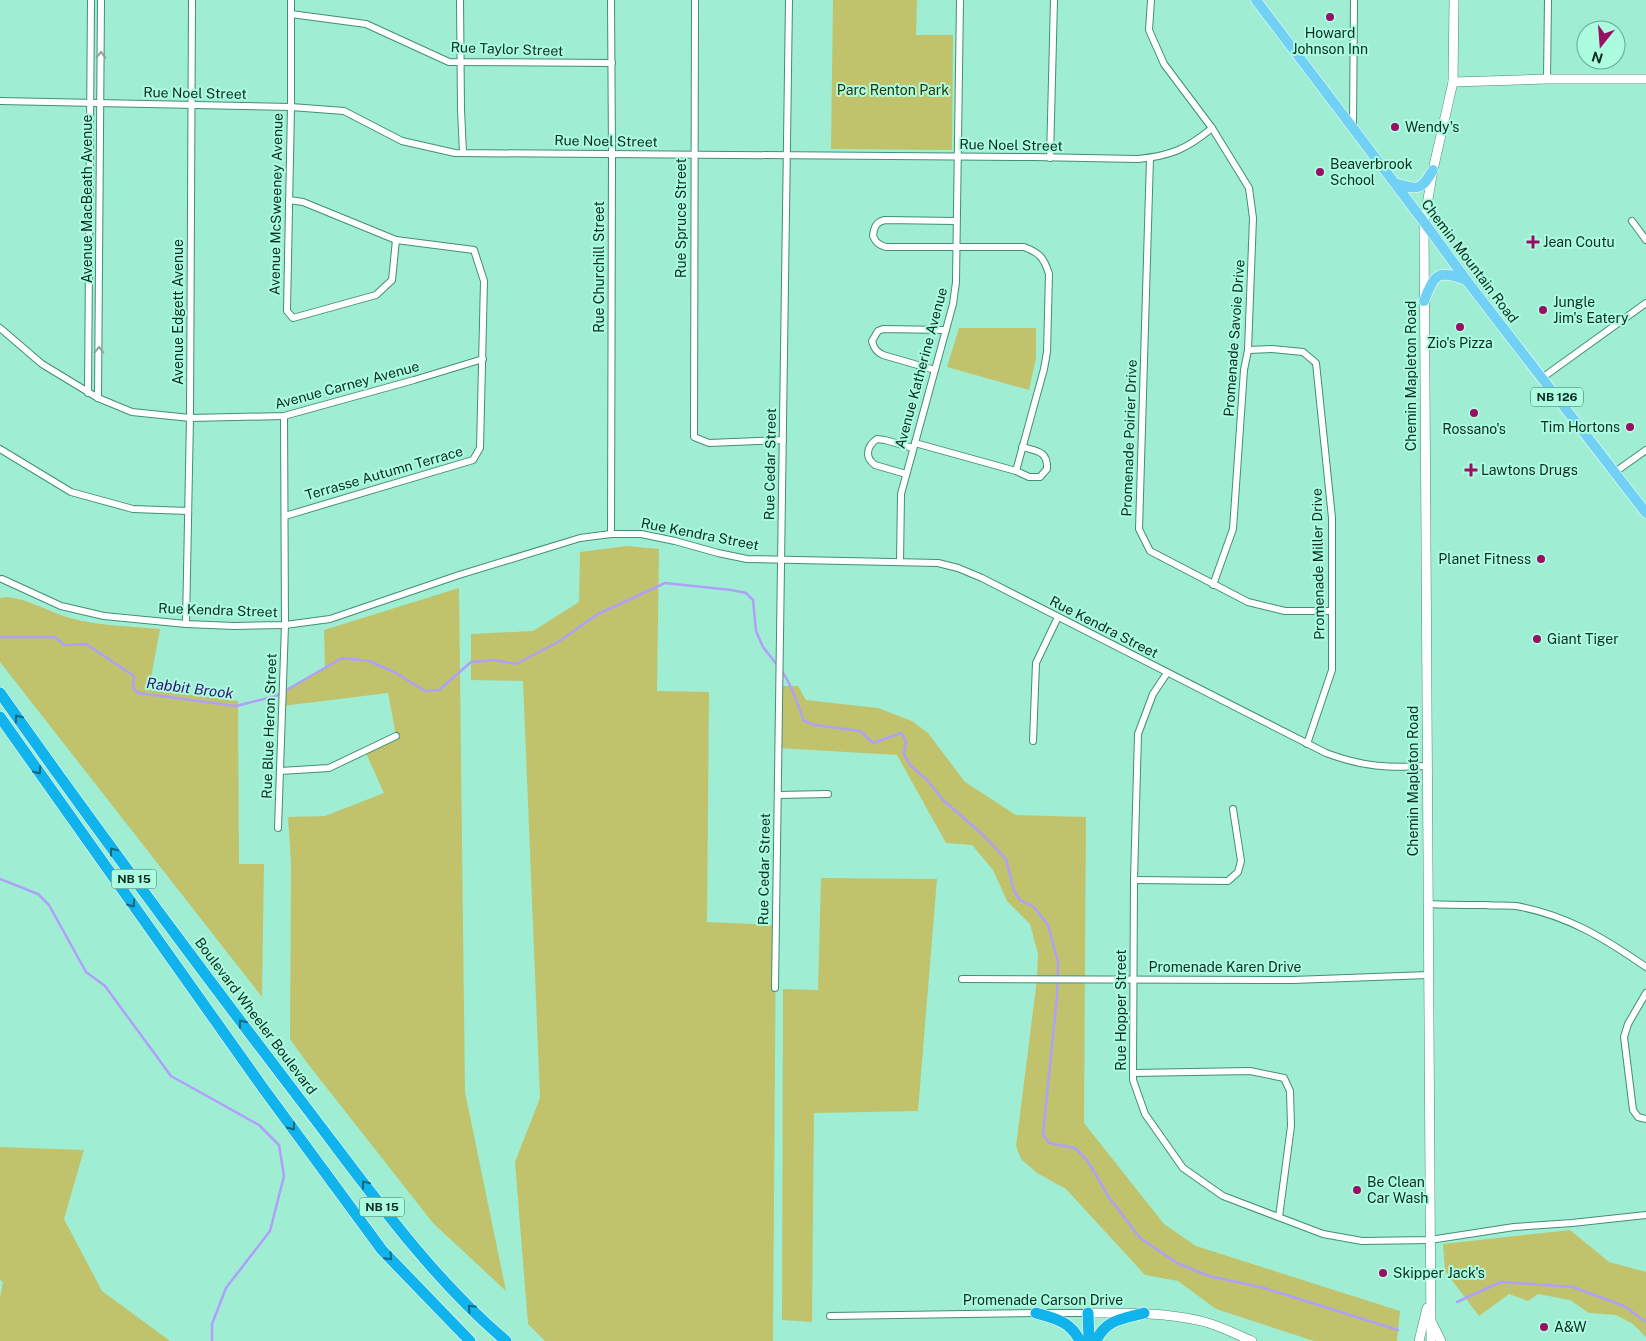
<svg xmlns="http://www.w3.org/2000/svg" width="1646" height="1341" viewBox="0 0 1646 1341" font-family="'Public Sans',sans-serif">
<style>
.green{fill:#c0c36c}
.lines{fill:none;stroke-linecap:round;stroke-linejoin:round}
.stream{stroke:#b0a0fa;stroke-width:2.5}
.street-casing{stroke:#418f77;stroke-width:8}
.secondary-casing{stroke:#418f77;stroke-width:10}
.primary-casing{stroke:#fff;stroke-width:11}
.highway-casing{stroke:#fff;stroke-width:12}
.street{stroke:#fff;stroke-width:6}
.secondary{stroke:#fff;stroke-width:9}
.primary{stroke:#70d1f4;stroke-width:10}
.highway{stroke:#11b3ec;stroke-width:11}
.oneway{stroke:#91a09c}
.oneway2{stroke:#0d697d}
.poi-dot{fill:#980f63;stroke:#acfce0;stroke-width:2}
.labels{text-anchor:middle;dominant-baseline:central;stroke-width:4;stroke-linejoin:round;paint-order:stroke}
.shield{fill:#acfce0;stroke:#3b6a5b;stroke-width:1}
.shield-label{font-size:12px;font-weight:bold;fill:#0a2c22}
.poi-label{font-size:14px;fill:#0a2c22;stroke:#acfce0;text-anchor:start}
.street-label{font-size:14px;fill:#0a2c22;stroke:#acfce0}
.park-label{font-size:14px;fill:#313204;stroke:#acfce0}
.water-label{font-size:15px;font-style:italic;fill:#371179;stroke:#acfce0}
</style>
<rect width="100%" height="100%" fill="#9feed3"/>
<g class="green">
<path d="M833,0H917L916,35H953L952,150L831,149Z"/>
<path d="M959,328H1036V358L1029,390L947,367Z"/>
<path d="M627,546L659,549L657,691L709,692L707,922L776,925L773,1341H545L528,1324L515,1162L540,1098L523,681L471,680V634L533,631L579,602L580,552Z"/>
<path d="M459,588L465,1092L506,1291L433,1223L308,1064L290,1039L291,864L288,817L325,816L384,793L365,751L396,736L388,693L282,706V692L325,668L324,630Z"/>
<path d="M7,597C29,599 49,612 70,618C99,626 130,626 160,629L149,689L238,701L239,864H264L262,997L0,662V598Z"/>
<path d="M779,686H798L806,700L878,708L912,721L928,733L965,782L1016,815L1086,817L1084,1123L1164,1224L1196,1246L1400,1311L1397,1341H1314L1216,1309L1178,1281L1145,1275L1066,1189L1037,1173L1021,1159L1016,1146L1037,979L1038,954L1030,924L1007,901L993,870L972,845L946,843L897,755L778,748Z"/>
<path d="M821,878L937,879L918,1111L814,1113L812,1322L782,1320L783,989L818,990Z"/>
<path d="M0,1147L84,1150L64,1219L102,1291L170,1341H0V1298L3,1282L0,1280Z"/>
<path d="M1570,1230L1609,1262L1646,1272V1337L1633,1324L1616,1315L1589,1313L1570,1300L1538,1294L1528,1301L1509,1294L1479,1316L1445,1271L1443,1244Z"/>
</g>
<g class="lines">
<g class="stream">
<path d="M0,637H55L64,645L86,644L134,676L133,688L138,693L236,706L276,696L342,658L369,661L396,673L425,691L439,690L471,662L494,660L516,664L558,642L598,614L665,583L731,590L746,593L753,600L756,631L763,647L778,666"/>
<path d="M781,670C791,682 798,706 804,721L815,725L860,731L873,743L901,733L906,741L904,754L911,766L927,780L943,800L982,834L1006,859L1014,891L1020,900L1034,907L1048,925L1058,962L1057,997L1043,1134L1049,1143L1075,1148L1087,1160L1108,1196L1140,1238L1177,1263L1209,1276L1264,1288L1398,1330"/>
<path d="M0,879L38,894L49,905L86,972L105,986L171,1076L259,1125L279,1145L284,1176L270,1231L226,1288L212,1324V1341"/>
<path d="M1457,1302L1501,1282L1573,1287L1624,1306L1646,1322"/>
</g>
<defs>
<g id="street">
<path d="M291,0V107L287,311L293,318L376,295L392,280L396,240"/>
<path d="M460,0L461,109L463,153"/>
<path d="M611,0L612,154L611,534"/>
<path d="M695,0L694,437L709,443L783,440"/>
<path d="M1151,0L1149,30L1164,64L1212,128L1249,188L1253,218L1248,350L1244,370L1233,529L1213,585"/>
<path d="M291,14L366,24L449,62L612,63"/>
<path d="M1547,79L1548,0"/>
<path d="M0,101L291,107L344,111L402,141L455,153L1033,157L1138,159C1170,156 1187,149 1212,128"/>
<path d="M1353,126L1354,0"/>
<path d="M1050,158L1054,0"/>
<path d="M1150,158L1139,529L1150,551L1248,602L1285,611H1332"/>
<path d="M1632,221L1646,240"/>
<path d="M0,328L42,364L98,398L132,412L190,418L284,416L414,380L483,359"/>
<path d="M1248,350L1272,349L1303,352L1316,363L1332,518V670L1307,744"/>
<path d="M935,370L883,355C877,352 874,349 872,341L878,331L883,329L946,330"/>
<path d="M1542,378L1646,303"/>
<path d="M88,393L91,0"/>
<path d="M98,398L101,0"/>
<path d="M915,443L1016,471L1044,369L1047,352L1049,274C1044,258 1040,253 1024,247H886C879,245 876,243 873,236C874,227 876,222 885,220L956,221"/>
<path d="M0,449L71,492L133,509L188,511"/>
<path d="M1016,471L1029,477H1040L1047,469C1048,451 1037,451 1022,447"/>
<path d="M1615,472L1646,450"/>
<path d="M906,474L875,465C864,457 867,446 877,439L885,440L913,448"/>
<path d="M285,516L473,460L480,448L484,281L474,250L396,240L303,202L289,200"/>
<path d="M900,562L901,494L953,304L956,282L960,0"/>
<path d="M2,579L61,606L104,616L186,624L234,626L285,625L330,619L459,575L580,538L611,534H641L675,541L718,553L747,559L938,563L958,568L982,578L1326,753C1363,767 1388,768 1427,766"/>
<path d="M186,624L190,418L192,0"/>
<path d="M1167,673L1153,694L1138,734L1134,880L1133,1073V1080L1145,1114L1183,1168L1223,1196L1323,1234L1362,1241L1430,1240L1514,1227L1572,1223L1646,1215"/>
<path d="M1033,741L1036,663L1058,617"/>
<path d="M280,771L329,768L396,736"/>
<path d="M778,795L828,794"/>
<path d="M278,828L285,625L284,416"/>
<path d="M1134,880L1228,881L1238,872L1241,861L1233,809"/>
<path d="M1428,904C1447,905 1466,905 1485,905C1495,906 1506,905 1516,906C1567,915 1604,938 1646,967"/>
<path d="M962,979L1293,980L1428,975"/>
<path d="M775,988L789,0"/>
<path d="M1646,993L1628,1024L1624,1037L1633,1110L1638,1117L1646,1119"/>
<path d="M1133,1073L1250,1071L1284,1078L1290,1091L1291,1126L1279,1217"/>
<path d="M1049,1313H1088"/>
<path d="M830,1316L1039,1313"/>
</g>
<g id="secondary">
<path d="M1453,82L1547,79H1646"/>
<path d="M1088,1313C1126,1313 1164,1312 1201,1321C1219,1325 1235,1334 1252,1341"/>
<path d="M1432,1323L1441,1341"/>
<path d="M1419,1341L1427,1308"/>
<path d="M1431,1341L1424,222L1433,170L1453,82L1454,0"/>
</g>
<g id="primary">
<path d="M1256,0L1424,222L1467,281L1646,513"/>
<path d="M1395,183C1417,190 1421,191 1433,170"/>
<path d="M1424,301C1435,274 1437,269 1466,280"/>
</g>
<g id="highway">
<path d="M0,693C99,833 201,970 305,1106C367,1187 428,1275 506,1341"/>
<path d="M0,717L263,1088L382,1250L470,1341"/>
<path d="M1036,1313C1056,1319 1070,1321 1080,1341"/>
<path d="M1088,1313L1089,1341"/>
<path d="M1096,1341C1106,1319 1123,1319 1144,1313"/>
</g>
</defs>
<use href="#street" class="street-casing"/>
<use href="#secondary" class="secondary-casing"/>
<use href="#primary" class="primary-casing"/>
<use href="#highway" class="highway-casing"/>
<use href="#street" class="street"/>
<use href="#secondary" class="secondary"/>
<use href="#primary" class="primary"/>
<use href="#highway" class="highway"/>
</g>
<defs><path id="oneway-chevron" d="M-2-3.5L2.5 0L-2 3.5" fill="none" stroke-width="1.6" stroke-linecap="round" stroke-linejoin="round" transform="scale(1.25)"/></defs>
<g class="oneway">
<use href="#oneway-chevron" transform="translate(101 55) rotate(-89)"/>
<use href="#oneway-chevron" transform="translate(99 350) rotate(-90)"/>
</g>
<g class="oneway2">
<use href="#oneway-chevron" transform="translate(18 718) rotate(-125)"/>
<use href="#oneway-chevron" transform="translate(38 771) rotate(55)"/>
<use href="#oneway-chevron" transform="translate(113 851) rotate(-127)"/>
<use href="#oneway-chevron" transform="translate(132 904) rotate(55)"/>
<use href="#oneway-chevron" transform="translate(242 1023) rotate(-127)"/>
<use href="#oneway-chevron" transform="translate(292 1127) rotate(54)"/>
<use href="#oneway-chevron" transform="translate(365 1184) rotate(-128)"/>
<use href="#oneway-chevron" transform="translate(389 1257) rotate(46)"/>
<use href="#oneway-chevron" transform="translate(471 1308) rotate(-133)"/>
</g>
<g class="poi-dot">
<circle cx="1330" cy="17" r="5"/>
<circle cx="1395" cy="127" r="5"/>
<circle cx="1320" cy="172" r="5"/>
<path d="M1530.5 234.5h5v5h5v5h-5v5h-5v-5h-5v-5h5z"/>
<circle cx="1543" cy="310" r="5"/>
<circle cx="1460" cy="327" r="5"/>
<circle cx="1474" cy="413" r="5"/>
<circle cx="1630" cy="427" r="5"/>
<path d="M1468.5 462.5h5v5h5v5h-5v5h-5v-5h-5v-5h5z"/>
<circle cx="1541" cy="559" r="5"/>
<circle cx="1537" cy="639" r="5"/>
<circle cx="1357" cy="1190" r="5"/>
<circle cx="1383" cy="1273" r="5"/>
<circle cx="1544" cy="1327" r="5"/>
</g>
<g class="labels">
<g class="shield">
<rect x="1531" y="387.5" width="52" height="19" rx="4"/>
<rect x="111.5" y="869.5" width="45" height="19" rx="4"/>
<rect x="359.5" y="1197.5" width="45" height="19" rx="4"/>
</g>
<g class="shield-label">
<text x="1557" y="397">NB 126</text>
<text x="134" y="879">NB 15</text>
<text x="382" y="1207">NB 15</text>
</g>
<g class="poi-label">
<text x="1330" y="33" text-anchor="middle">Howard<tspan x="1330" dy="16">Johnson Inn</tspan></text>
<text x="1405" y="127">Wendy's</text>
<text x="1330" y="164">Beaverbrook<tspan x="1330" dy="16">School</tspan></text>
<text x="1543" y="242">Jean Coutu</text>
<text x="1553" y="302">Jungle<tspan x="1553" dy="16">Jim's Eatery</tspan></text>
<text x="1460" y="343" text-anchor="middle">Zio's Pizza</text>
<text x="1620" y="427" text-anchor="end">Tim Hortons</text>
<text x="1474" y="429" text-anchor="middle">Rossano's</text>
<text x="1481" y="470">Lawtons Drugs</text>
<text x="1531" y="559" text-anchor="end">Planet Fitness</text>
<text x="1547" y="639">Giant Tiger</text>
<text x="1367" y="1182">Be Clean<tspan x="1367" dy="16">Car Wash</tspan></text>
<text x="1393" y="1273">Skipper Jack's</text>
<text x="1554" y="1327">A&amp;W</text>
</g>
<g class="street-label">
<text transform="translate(507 49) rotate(2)">Rue Taylor Street</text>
<text transform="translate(195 93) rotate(1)">Rue Noel Street</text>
<text transform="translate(606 141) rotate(1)">Rue Noel Street</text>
<text transform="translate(1011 145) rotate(1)">Rue Noel Street</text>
<text transform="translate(87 199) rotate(-90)">Avenue MacBeath Avenue</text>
<text transform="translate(276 204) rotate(-89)">Avenue McSweeney Avenue</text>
<text transform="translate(681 218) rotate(-90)">Rue Spruce Street</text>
<text transform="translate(1470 261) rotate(53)">Chemin Mountain Road</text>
<text transform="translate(599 267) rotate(-90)">Rue Churchill Street</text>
<text transform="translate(178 312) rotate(-90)">Avenue Edgett Avenue</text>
<text transform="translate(1234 338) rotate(-86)">Promenade Savoie Drive</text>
<text transform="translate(921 368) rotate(-75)">Avenue Katherine Avenue</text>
<text transform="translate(1411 376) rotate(-90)">Chemin Mapleton Road</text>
<text transform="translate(347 385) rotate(-15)">Avenue Carney Avenue</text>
<text transform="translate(1129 438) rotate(-88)">Promenade Poirier Drive</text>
<text transform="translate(770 464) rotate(-89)">Rue Cedar Street</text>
<text transform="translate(384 473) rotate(-16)">Terrasse Autumn Terrace</text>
<text transform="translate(700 534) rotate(11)">Rue Kendra Street</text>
<text transform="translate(1318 564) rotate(-91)">Promenade Miller Drive</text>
<text transform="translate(218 610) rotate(2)">Rue Kendra Street</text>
<text transform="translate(1104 627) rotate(27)">Rue Kendra Street</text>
<text transform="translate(269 726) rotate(-88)">Rue Blue Heron Street</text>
<text transform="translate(1413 781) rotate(-90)">Chemin Mapleton Road</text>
<text transform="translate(764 869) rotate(-89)">Rue Cedar Street</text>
<text x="1225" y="967">Promenade Karen Drive</text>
<text transform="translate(1121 1010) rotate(-90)">Rue Hopper Street</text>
<text transform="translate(256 1016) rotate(53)">Boulevard Wheeler Boulevard</text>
<text x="1043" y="1300">Promenade Carson Drive</text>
</g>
<g class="park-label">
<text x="893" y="90">Parc Renton Park</text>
</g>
<g class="water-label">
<text transform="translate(190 688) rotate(7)">Rabbit Brook</text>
</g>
</g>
<g transform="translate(1601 45) rotate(197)"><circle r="24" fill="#acfce0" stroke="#6ba994"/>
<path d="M0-4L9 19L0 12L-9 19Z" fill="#980f63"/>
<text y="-8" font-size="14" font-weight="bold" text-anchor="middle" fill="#0a2c22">N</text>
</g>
</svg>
